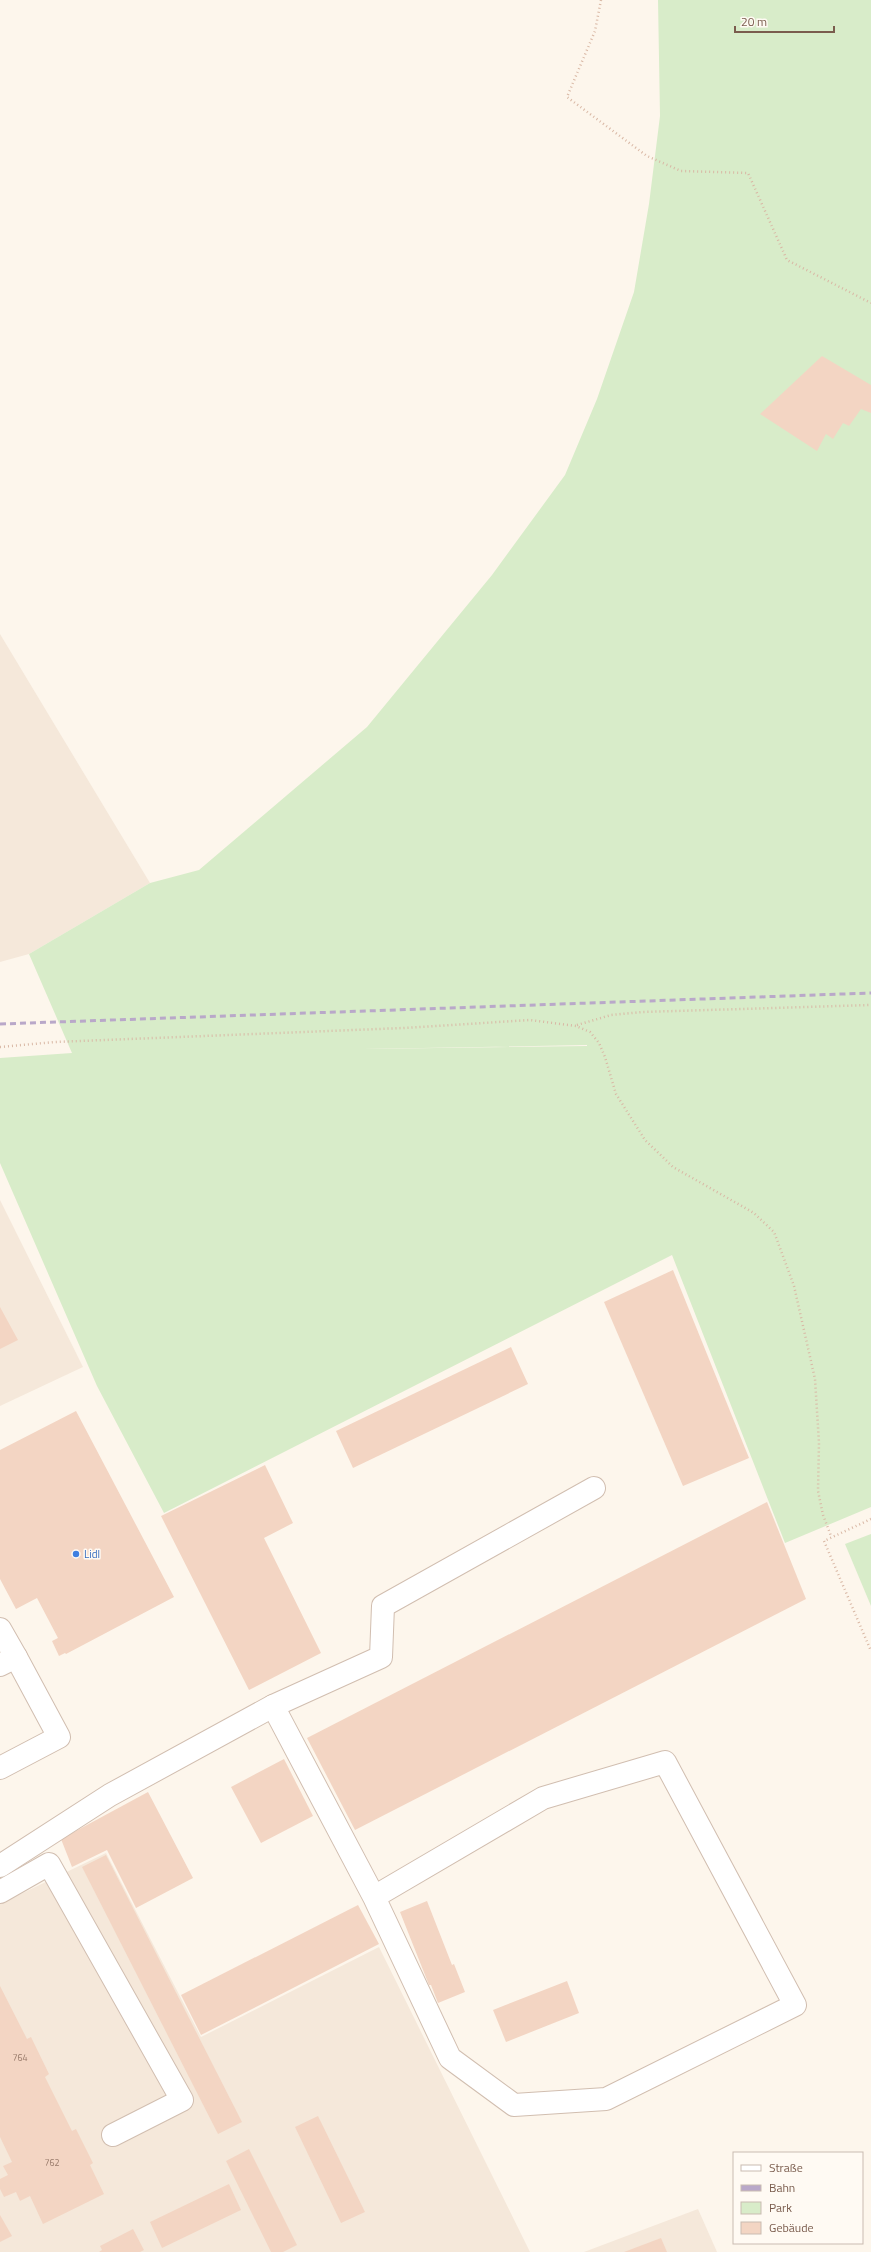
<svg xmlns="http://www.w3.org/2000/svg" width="871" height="2252" viewBox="0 0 871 2252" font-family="'Titillium Web',sans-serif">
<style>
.residential{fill:#f5e8da}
.green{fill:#d8ecc9;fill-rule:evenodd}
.building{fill:#f3d5c3}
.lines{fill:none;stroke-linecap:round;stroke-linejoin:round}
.minor-casing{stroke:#d1beb0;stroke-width:24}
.path{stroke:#d9b8a5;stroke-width:2.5;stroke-dasharray:1 3;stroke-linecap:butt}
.minor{stroke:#fff;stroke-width:22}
.rail{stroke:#b9a8c9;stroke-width:3;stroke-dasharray:6 4;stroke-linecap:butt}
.shop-dot{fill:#3f7fe0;stroke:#fffaf3;stroke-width:1.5}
.labels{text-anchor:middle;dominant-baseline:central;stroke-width:3;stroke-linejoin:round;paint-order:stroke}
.number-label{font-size:9px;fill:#987a6a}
.shop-label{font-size:11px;fill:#366cbe;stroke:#fffaf3;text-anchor:start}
</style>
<rect width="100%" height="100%" fill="#fdf6ec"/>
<g class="residential">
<path d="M0,634L150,883L29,954L0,962Z"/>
<path d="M0,1200L83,1367L0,1406Z"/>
<path d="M106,1853L201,2037L379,1947L530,2252H0V1904Z"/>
<path d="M698,2209L717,2252H584Z"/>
</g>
<g class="green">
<path d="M658,0H871V1507L785,1543L672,1255L164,1513L97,1386L0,1163V1058L72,1053L29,954L150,883L199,870L367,727L492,575L565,475L597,399L634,292L649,204L660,116ZM587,1045V1046L364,1049Z"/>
<path d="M871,1534V1606L845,1544Z"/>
</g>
<g class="building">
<path d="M822,356L871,385V413L861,409L849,426L843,423L833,439L826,434L817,451L760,414Z"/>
<path d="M673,1270L749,1458L683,1486L604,1302Z"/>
<path d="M0,1307L18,1340L0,1349Z"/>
<path d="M511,1347L528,1384L353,1468L336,1431Z"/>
<path d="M76,1411L174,1597L66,1654L65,1653L59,1656L52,1641L58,1638L37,1598L16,1609L0,1579V1450Z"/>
<path d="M265,1465L293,1523L264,1538L321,1653L249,1690L161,1516Z"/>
<path d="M767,1502L806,1599L355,1830L307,1738Z"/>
<path d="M284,1759L313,1816L261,1843L231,1787Z"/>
<path d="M148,1792L193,1878L136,1908L107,1850L72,1867L61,1839Z"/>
<path d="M106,1855L242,2122L218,2134L82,1867Z"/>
<path d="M427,1901L452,1965L454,1964L465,1992L438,2003L431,1985H429L400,1912Z"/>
<path d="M358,1905L379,1944L201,2035L181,1995Z"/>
<path d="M567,1981L579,2013L506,2042L493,2010Z"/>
<path d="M0,1986L27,2039L31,2037L49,2074L45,2077L72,2131L76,2129L93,2163L90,2165L104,2194L43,2224L30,2196L20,2201L16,2192L4,2197L0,2189V2179L8,2175L3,2166L12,2162L0,2137Z"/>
<path d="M318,2116L365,2212L341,2223L295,2127Z"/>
<path d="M249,2149L297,2245L283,2252H271L226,2161Z"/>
<path d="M229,2184L241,2210L162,2248L150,2222Z"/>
<path d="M0,2215L12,2236L0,2242Z"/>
<path d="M133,2229L144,2250L140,2252H99L102,2250L100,2246Z"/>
<path d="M661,2238L667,2252H624Z"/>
</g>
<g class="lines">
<defs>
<g id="minor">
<path d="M0,1629L16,1657L0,1665"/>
<path d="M273,1706L374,1897L450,2058L514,2105L606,2099L795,2005L665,1762L543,1798L374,1897"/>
<path d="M0,1768L59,1737L16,1657"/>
<path d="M0,1866L110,1795L273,1706L381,1657L383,1606L594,1488"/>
<path d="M0,1892L49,1864L182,2100L113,2135"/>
</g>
</defs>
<use href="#minor" class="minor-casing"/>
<g class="path">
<path d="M601,0L595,31L567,97L647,156L681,171L748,173L787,260L871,303"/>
<path d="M577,1025L611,1015L643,1012L871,1005"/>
<path d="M0,1047L55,1042L403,1028L530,1020L576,1026L590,1032L599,1043L605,1057L616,1094L645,1140L673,1167L754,1213L774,1232L794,1286L815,1379L819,1443L818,1491L823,1515L831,1536"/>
<path d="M871,1519L824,1541L871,1651"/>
</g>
<use href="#minor" class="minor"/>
<path class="rail" d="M0,1024L871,993"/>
</g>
<circle class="shop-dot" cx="76" cy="1554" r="4"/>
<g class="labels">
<g class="number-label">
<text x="20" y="2057">764</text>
<text x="52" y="2162">762</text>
</g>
<g class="shop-label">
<text x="84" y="1554">Lidl</text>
</g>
</g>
<rect x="733" y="2152" width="130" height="92" fill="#fffaf3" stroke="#cabbb1"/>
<rect x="741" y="2165" width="20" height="6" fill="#ffffff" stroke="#cabbb1"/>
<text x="769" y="2172" font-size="12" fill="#7a5c4d">Straße</text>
<rect x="741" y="2185" width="20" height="6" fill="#b9a8c9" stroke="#cabbb1"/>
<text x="769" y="2192" font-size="12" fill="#7a5c4d">Bahn</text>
<rect x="741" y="2202" width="20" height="12" fill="#d8ecc9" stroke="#cabbb1"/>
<text x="769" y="2212" font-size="12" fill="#7a5c4d">Park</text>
<rect x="741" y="2222" width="20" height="12" fill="#f3d5c3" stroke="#cabbb1"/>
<text x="769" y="2232" font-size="12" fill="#7a5c4d">Gebäude</text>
<path d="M735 26v6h99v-6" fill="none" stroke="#7a5c4d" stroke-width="2"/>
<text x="741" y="26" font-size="12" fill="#7a5c4d" stroke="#fffaf3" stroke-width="3" paint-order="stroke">20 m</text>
</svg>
